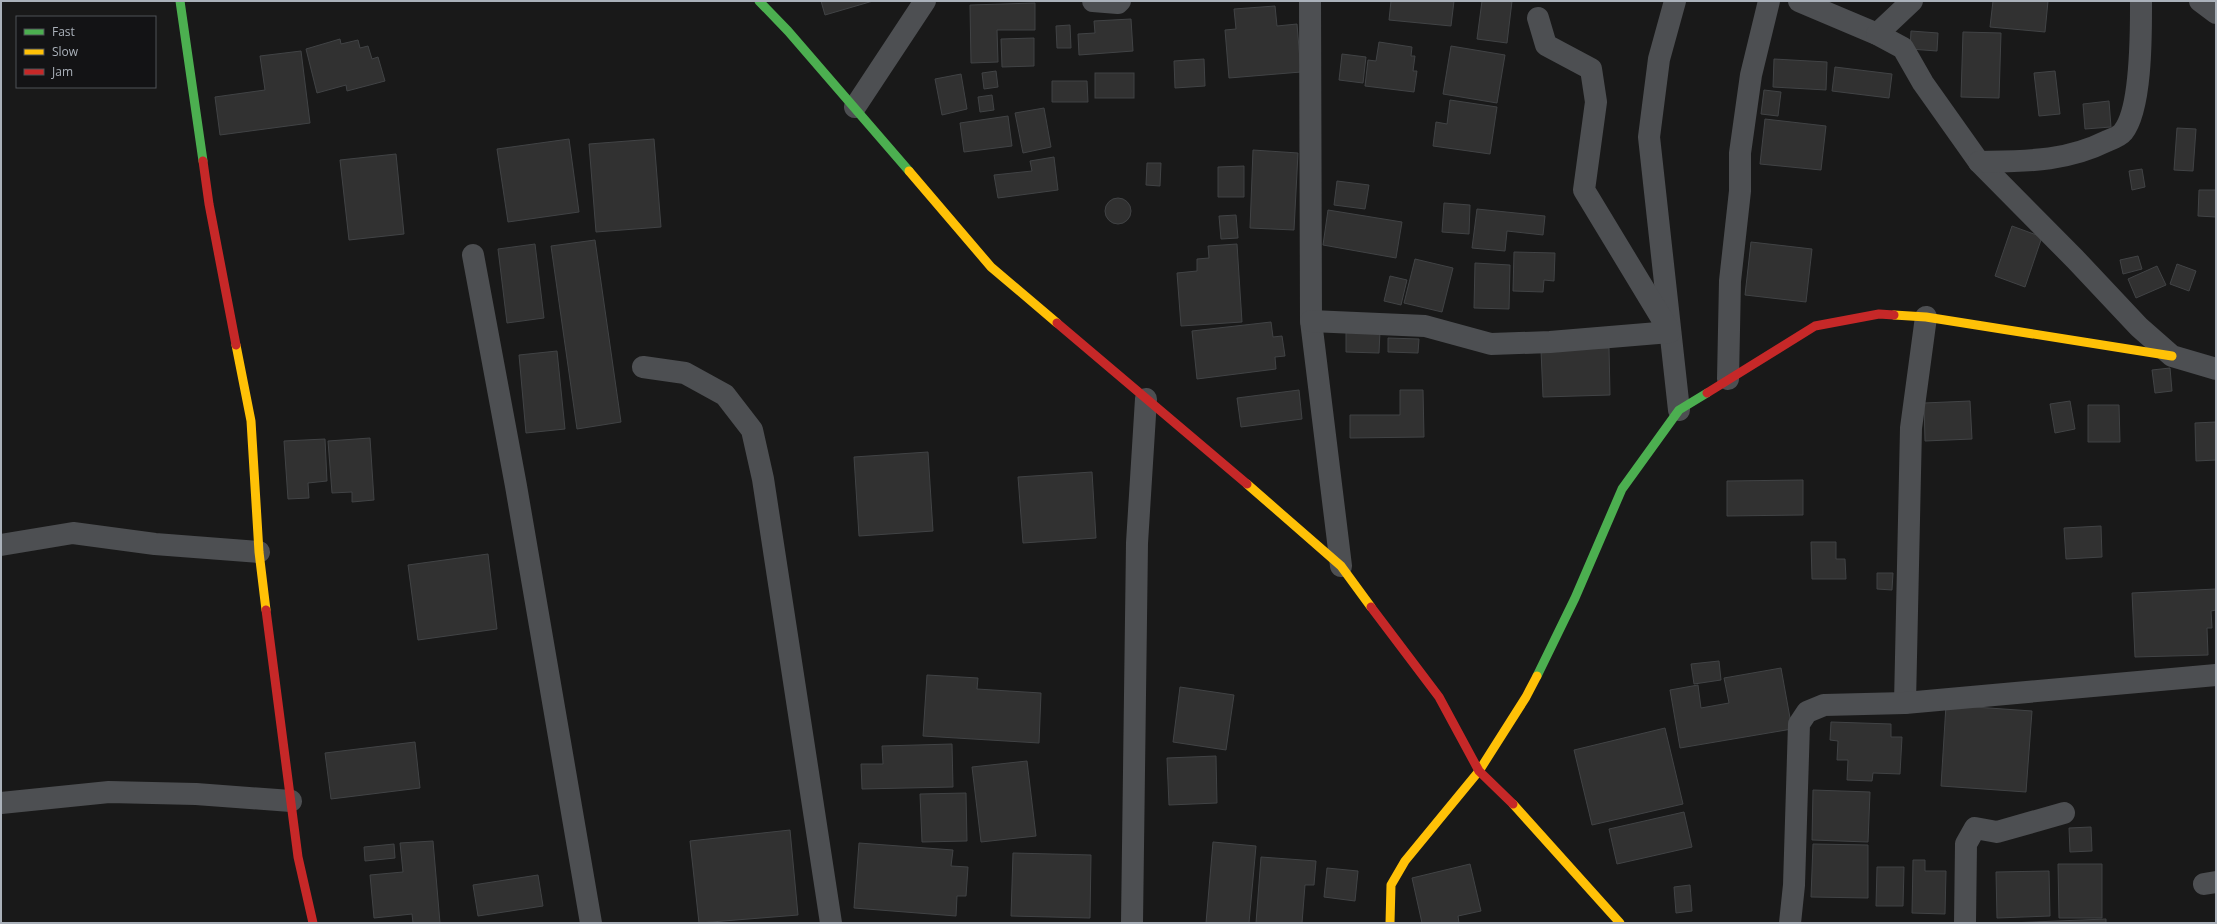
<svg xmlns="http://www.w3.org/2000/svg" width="2217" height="924" viewBox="0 0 2217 924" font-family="'Open Sans',sans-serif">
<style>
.building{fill:#313131;stroke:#414345}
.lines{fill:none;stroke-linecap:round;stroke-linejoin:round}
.street{stroke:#4d4f52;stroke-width:22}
.fast{stroke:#4caf50;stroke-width:9}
.slow{stroke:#ffc107;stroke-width:9}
.jam{stroke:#c62828;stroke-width:9}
</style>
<rect width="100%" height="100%" fill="#191919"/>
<g class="building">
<path d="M821,1H873L825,15Z"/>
<path d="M1391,1H1454L1451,26L1389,20Z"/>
<path d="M1482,1H1512L1507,43L1477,39Z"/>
<path d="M1993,1H2048L2045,32L1990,27Z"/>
<path d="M1035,3V30H997L998,62L971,63L970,5Z"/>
<path d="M1275,6L1277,26L1297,24L1301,72L1229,78L1225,30L1236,29L1234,9Z"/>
<path d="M1131,19L1133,51L1079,55L1078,34L1095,33L1094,21Z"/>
<path d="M1070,25L1071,48H1057L1056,26Z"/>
<path d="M1911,31L1938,33L1937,51L1910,49Z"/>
<path d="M1963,32L2001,33L1999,98L1961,97Z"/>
<path d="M1034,38V66L1002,67L1001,39Z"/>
<path d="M340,39L341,44L358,40L360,48L368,46L372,59L378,57L385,81L347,91L346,85L317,93L306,49Z"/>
<path d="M1379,42L1412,47L1411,56H1415L1413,71H1417L1414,92L1365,86L1368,60L1376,61Z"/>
<path d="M1451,46L1505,55L1497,103L1443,94Z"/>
<path d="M301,51L310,123L220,135L215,97L265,90L260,56Z"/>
<path d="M1342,54L1366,57L1363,83L1339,80Z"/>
<path d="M1204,59L1205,86L1175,88L1174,61Z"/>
<path d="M1774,59L1827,62L1826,90L1773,87Z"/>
<path d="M1835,67L1892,74L1889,98L1832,91Z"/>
<path d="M996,71L998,87L984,89L982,73Z"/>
<path d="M2055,71L2060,114L2039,116L2034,73Z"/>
<rect x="1095" y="73" width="39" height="25"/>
<path d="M961,74L967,109L942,115L935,79Z"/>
<path d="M1052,81H1087L1088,102H1052Z"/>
<path d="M1764,90L1781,92L1778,116L1761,114Z"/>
<path d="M992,95L994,110L980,112L978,97Z"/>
<path d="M1450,100L1497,107L1490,154L1433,146L1436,122L1447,124Z"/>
<path d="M2109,101L2111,127L2085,129L2083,104Z"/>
<path d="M1044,108L1051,147L1023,153L1015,113Z"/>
<path d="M1008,116L1012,146L964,152L960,123Z"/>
<path d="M1765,119L1826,126L1821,170L1760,164Z"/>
<path d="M2177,128L2196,129L2193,171L2174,170Z"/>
<path d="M569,139L579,212L508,222L497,149Z"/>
<path d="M654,139L661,227L596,232L589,144Z"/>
<path d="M1253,150L1298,153L1294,230L1250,228Z"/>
<path d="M396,154L404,234L349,240L340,160Z"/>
<path d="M1054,157L1058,190L998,198L994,175L1032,171L1030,161Z"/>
<path d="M1147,163H1161L1160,186L1146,185Z"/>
<path d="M1244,166V197H1218V167Z"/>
<path d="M2142,169L2145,187L2132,190L2129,171Z"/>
<path d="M1337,181L1369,185L1365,209L1334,205Z"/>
<path d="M2199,190H2216V217L2198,216Z"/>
<circle cx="1118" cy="211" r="13"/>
<path d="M1444,203L1470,205L1469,234L1442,232Z"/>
<path d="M1477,209L1545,216L1543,235L1507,231L1505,251L1472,248Z"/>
<path d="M1328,210L1402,222L1396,258L1323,245Z"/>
<path d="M1236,215L1238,238L1221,239L1219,216Z"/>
<path d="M2012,226L2042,237L2025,287L1995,276Z"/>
<path d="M595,240L621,422L577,429L551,246Z"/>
<path d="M1751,242L1812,249L1806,302L1745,295Z"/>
<path d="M535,244L544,318L507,323L498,249Z"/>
<path d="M1237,244L1242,322L1181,326L1177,273L1197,271V259L1209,258L1208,246Z"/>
<path d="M1514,252L1555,253L1554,281L1544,280L1543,292L1513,291Z"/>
<path d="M2138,256L2142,269L2123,274L2120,260Z"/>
<path d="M1415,259L1453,268L1442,312L1404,303Z"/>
<path d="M1475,263L1510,265L1509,309L1474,308Z"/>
<path d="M2177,264L2196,271L2189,291L2170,284Z"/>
<path d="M2157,266L2166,285L2136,298L2128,279Z"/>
<path d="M1390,276L1407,280L1401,305L1384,301Z"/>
<path d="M1271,322L1273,337L1282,336L1285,356L1275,357L1276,369L1197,379L1192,331Z"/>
<path d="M1346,330L1380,331L1379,353L1346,352Z"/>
<path d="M1388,338L1419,339L1418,353L1388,352Z"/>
<path d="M1609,348L1610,395L1543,397L1541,350Z"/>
<path d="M557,351L565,429L526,433L519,355Z"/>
<path d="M2170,368L2172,391L2155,393L2152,370Z"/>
<path d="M1299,390L1302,419L1241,427L1237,398Z"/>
<path d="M1400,390H1423L1424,437L1350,438V415H1400Z"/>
<path d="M1970,401L1972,439L1925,441L1924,403Z"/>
<path d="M2070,401L2075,429L2055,433L2050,404Z"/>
<path d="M2088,405H2119L2120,442H2088Z"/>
<path d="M2216,422V460L2196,461L2195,423Z"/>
<path d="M370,438L374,500L352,502V492L332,493L328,441Z"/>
<path d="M325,439L327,481L308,483L309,498L288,499L284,441Z"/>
<path d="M928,452L933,531L859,536L854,457Z"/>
<path d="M1092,472L1096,538L1023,543L1018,477Z"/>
<path d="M1803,480V515L1727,516V481Z"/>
<path d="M2101,526L2102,557L2066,559L2064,528Z"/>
<path d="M1811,542H1836V559H1845L1846,579H1812Z"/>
<path d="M488,554L497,629L418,640L408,565Z"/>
<path d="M1877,573H1893L1892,590L1877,589Z"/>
<path d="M2216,589V610L2211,611L2212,628H2207L2208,655L2135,657L2132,593Z"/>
<path d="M1719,661L1721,680L1694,684L1691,664Z"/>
<path d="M1781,668L1792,729L1680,748L1670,690L1698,685L1701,708L1729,703L1724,678Z"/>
<path d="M927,675L978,678L977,689L1041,693L1039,743L923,736Z"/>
<path d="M1180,687L1234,695L1226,750L1173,742Z"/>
<path d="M1946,705L2032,711L2026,792L1941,786Z"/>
<path d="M1831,722L1891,724V737H1902L1900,774L1873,773L1872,781L1847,780L1848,760H1837L1838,741L1830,740Z"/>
<path d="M1665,728L1683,804L1592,825L1574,750Z"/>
<path d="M415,742L420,788L331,799L325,753Z"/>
<path d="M952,744L953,787L862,789L861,764H883L882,746Z"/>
<path d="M1216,756L1217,803L1169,805L1167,758Z"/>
<path d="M1027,761L1036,836L981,842L972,767Z"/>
<path d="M1813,790L1870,792L1868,842L1812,840Z"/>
<path d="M966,793L967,841L922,842L920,794Z"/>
<path d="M1684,812L1692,847L1617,864L1609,829Z"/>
<path d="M2091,827L2092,851L2070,852L2069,828Z"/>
<path d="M790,830L798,915L699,923L690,841Z"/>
<path d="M433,841L440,923H413L412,914L374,918L370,875L403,872L400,843Z"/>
<path d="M1213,842L1256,846L1249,923H1206Z"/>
<path d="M859,843L953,850L951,866L968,867L966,896H957L956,916L854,908Z"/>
<path d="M394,844L395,858L365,861L364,847Z"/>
<path d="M1813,844L1868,845V898L1811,897Z"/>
<path d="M1013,853L1091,855L1090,918L1011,916Z"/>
<path d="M1261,857L1316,861L1314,885H1305L1302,923H1256Z"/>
<path d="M1913,860H1925V871H1946L1945,914L1912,913Z"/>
<path d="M1470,864L1481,911L1458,916L1459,923H1422L1412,878Z"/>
<path d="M2058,864H2102V918H2059Z"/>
<path d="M1877,867H1904L1903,906H1876Z"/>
<path d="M1327,868L1358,871L1355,901L1324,897Z"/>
<path d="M2049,871L2050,916L1997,918L1996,872Z"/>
<path d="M538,875L543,906L478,916L473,885Z"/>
<path d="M1690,885L1692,911L1676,913L1674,887Z"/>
<path d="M2106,919V923H2009Z"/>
</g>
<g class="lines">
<g class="street">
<path d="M1093,1L1118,3L1120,1"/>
<path d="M1310,1L1311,321L1341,566"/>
<path d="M1675,1L1659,59L1649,137L1679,410"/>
<path d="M1799,1L1877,34L1903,48L1923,83L1979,162L2075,259L2139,327L2172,356L2216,369"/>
<path d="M2200,1L2216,13"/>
<path d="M1877,34L1912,1"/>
<path d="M855,107L925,1"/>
<path d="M1979,162C2025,161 2065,162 2107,141C2112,139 2120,136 2123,132C2142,109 2141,31 2141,1"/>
<path d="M473,255L516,486L591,923"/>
<path d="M1311,321L1425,326L1491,344L1550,342L1670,332L1584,190L1596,102L1591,69L1546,45L1538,18"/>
<path d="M643,367L685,373L725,395L752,430L763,479L831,923"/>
<path d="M1728,379L1730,281L1740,191V153L1751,75L1769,1"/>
<path d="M1,545L73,533L155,544L259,552"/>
<path d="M1905,703L1911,428L1926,317"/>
<path d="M1,803L109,792L196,794L291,801"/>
<path d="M2204,884L2216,882"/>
<path d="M1132,923L1137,543L1146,399"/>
<path d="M1790,923L1794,885L1799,724L1807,712L1824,705L1905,703L2216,675"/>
<path d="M1965,923L1966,844L1975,828L1997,832L2064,813"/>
</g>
<g class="fast">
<path d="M180,1L203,161"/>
<path d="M759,1L788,31L909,171"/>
<path d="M1537,676L1575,598L1622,489L1679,410L1707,393"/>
</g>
<g class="slow">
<path d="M909,171L991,267L1057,323"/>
<path d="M1894,315L1926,317L2172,356"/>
<path d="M236,345L251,421L259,552L266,610"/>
<path d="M1247,484L1341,566L1371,607"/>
<path d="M1513,804L1620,923"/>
<path d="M1390,923L1391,885L1405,861L1479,771L1526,697L1537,676"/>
</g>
<g class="jam">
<path d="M203,161L209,204L236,345"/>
<path d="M1057,323L1247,484"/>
<path d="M1707,393L1815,326L1879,314L1894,315"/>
<path d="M1371,607L1439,697L1479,771L1513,804"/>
<path d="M266,610L298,857L313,923"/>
</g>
</g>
<rect width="2217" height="924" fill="none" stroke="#aab1ba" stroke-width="4"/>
<rect x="16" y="16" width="140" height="72" fill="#131315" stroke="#4f5257"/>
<rect x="24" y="29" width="20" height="6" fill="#4caf50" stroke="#4f5257"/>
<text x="52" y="36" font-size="12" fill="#aab1ba">Fast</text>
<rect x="24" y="49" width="20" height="6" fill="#ffc107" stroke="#4f5257"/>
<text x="52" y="56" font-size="12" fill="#aab1ba">Slow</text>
<rect x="24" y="69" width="20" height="6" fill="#c62828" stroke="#4f5257"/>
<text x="52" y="76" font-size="12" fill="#aab1ba">Jam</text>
</svg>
